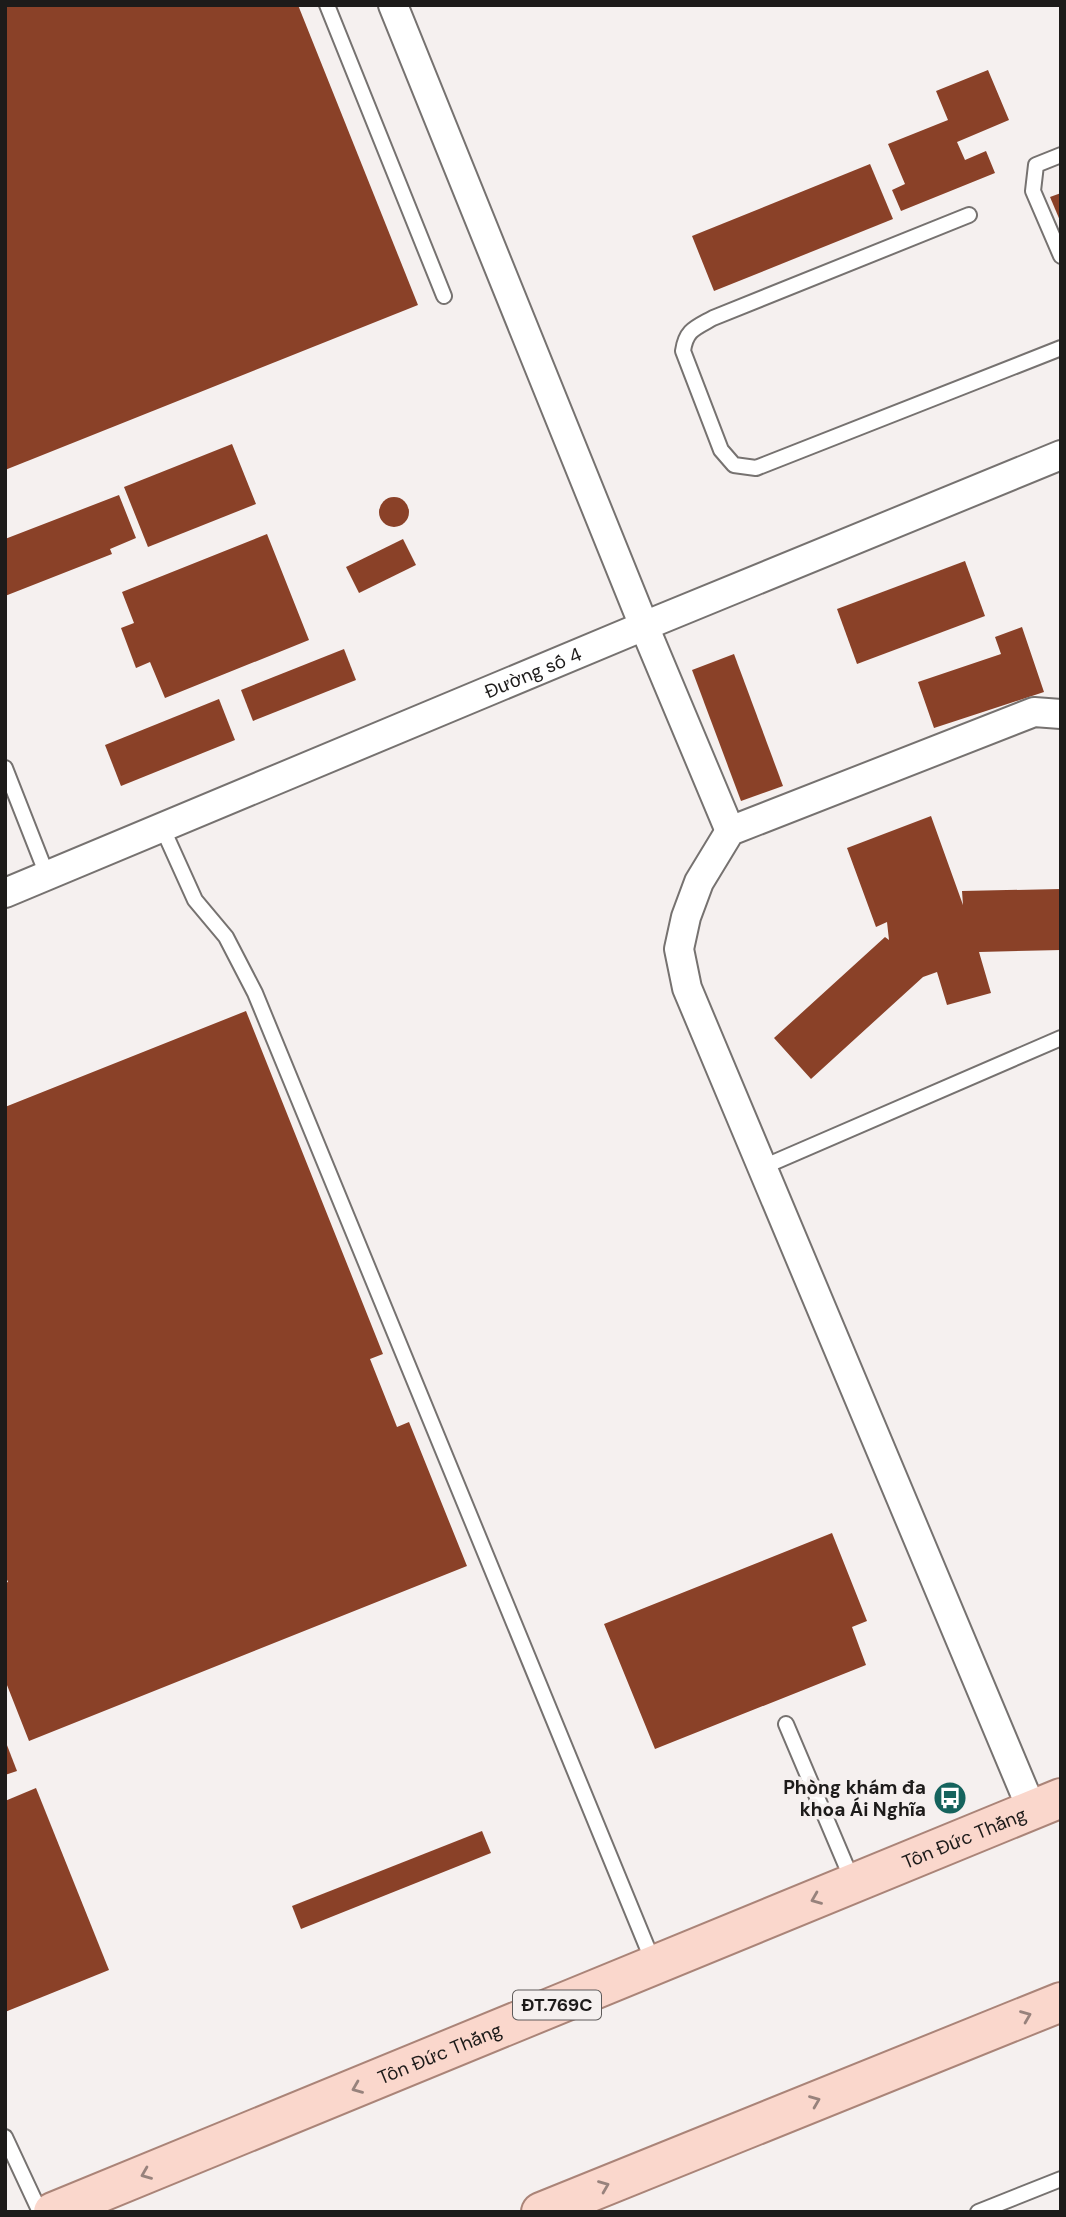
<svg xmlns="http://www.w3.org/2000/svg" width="1066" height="2217" viewBox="0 0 1066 2217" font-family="'DM Sans',sans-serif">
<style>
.building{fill:#8a4128}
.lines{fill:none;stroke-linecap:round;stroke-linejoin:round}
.service-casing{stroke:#767270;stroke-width:18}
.minor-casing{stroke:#767270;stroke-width:32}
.primary-casing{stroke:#aa8478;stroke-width:42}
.service{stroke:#fff;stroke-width:14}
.minor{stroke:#fff;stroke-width:28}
.primary{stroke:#fad7cc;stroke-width:38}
.oneway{stroke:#97827c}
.labels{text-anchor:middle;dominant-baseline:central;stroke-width:7;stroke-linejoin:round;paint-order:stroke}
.shield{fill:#f5f0ef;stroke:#5e5b5a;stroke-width:2}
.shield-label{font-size:18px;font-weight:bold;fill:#1d1b1a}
.street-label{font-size:19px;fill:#1d1b1a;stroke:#f5f0ef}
.poi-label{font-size:19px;font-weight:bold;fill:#1d1b1a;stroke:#f5f0ef;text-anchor:end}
</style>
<rect width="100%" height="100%" fill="#f5f0ef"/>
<g class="building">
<path d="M5,5H298L418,305L5,470Z"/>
<path d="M988,70L1009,120L957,142L965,160L986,151L995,173L901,211L892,190L905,184L888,144L948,120L936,91Z"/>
<path d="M870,164L893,219L714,291L692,236Z"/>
<path d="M1061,193V223L1050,197Z"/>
<path d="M232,444L256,504L148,547L124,487Z"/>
<path d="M119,495L136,538L110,549L112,554L5,596V539Z"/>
<circle cx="394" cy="512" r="15"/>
<path d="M267,534L309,640L165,698L150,662L136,668L121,628L134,623L122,592Z"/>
<path d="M403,539L416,565L359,593L346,567Z"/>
<path d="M965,561L985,616L857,664L837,609Z"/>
<path d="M1022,627L1044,692L934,728L918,682L1001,654L995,637Z"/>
<path d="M344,649L356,680L253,721L241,690Z"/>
<path d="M734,654L783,786L741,801L692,670Z"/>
<path d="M219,699L235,740L121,786L105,745Z"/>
<path d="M931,816L963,905L962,891L1061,889V950L979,952L991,993L947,1005L937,972L923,977L811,1079L774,1038L885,937L889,940L887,922L876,927L847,848Z"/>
<path d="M246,1011L383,1354L370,1359L397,1427L409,1422L467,1566L29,1741L5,1680V1583L8,1582L5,1575V1107Z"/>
<path d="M832,1533L867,1621L852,1627L866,1665L655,1749L604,1624Z"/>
<path d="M5,1740L17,1771L5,1775Z"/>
<path d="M36,1788L109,1970L5,2012V1801Z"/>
<path d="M482,1831L491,1853L301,1929L292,1906Z"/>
</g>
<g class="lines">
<defs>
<g id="service">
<path d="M327,5L444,296"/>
<path d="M1061,155L1036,165L1033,191L1061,256"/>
<path d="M969,215L713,318C695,328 686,330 683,351L721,450L734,465L756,468L1061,348"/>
<path d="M5,768L47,875"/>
<path d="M162,827L195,900L226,937L255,993L654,1964"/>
<path d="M763,1167L1061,1038"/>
<path d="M786,1724L853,1882"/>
<path d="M5,2137L40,2212"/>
<path d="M978,2212L1061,2179"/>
</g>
<g id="minor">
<path d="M393,5L644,626L730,831"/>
<path id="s1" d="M5,893L644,626L1061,455"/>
<path d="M1032,1810L687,988L679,949L686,917L699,882L730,831L1034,712L1061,714"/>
</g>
<g id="primary">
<path id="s2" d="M53,2212L1061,1798"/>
<path d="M541,2212L1061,2002"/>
</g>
</defs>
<use href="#service" class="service-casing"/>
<use href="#minor" class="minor-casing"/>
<use href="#primary" class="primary-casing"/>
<use href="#service" class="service"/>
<use href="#minor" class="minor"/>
<use href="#primary" class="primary"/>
</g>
<defs><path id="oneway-chevron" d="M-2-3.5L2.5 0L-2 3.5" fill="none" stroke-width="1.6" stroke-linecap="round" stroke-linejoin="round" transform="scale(1.75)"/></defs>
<g class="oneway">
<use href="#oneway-chevron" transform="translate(816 1899) rotate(158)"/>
<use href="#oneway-chevron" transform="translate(1026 2016) rotate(-22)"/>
<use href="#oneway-chevron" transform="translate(357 2088) rotate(158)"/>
<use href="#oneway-chevron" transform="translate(815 2101) rotate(-22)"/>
<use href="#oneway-chevron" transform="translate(146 2174) rotate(158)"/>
<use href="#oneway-chevron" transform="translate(604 2186) rotate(-22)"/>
</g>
<defs>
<symbol id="bus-disc" viewBox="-11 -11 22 22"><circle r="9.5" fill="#15635d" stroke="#f5f0ef"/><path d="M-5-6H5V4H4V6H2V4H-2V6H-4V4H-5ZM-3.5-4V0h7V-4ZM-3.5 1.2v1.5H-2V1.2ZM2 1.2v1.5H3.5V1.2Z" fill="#fff"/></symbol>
</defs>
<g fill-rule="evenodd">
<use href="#bus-disc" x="931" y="1779" width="38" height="38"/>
</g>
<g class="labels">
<rect class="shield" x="513" y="1990.5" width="88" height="29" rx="5"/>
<g class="shield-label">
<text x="557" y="2005">ĐT.769C</text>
</g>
<g class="street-label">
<text stroke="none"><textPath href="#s1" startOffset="572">Đường số 4</textPath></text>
<text stroke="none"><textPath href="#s2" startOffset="985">Tôn Đức Thắng</textPath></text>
<text stroke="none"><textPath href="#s2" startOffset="418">Tôn Đức Thắng</textPath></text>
</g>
<g class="poi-label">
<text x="926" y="1787">Phòng khám đa<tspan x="926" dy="22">khoa Ái Nghĩa</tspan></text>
</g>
</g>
<rect width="1066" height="2217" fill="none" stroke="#1d1b1a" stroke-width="14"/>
</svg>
